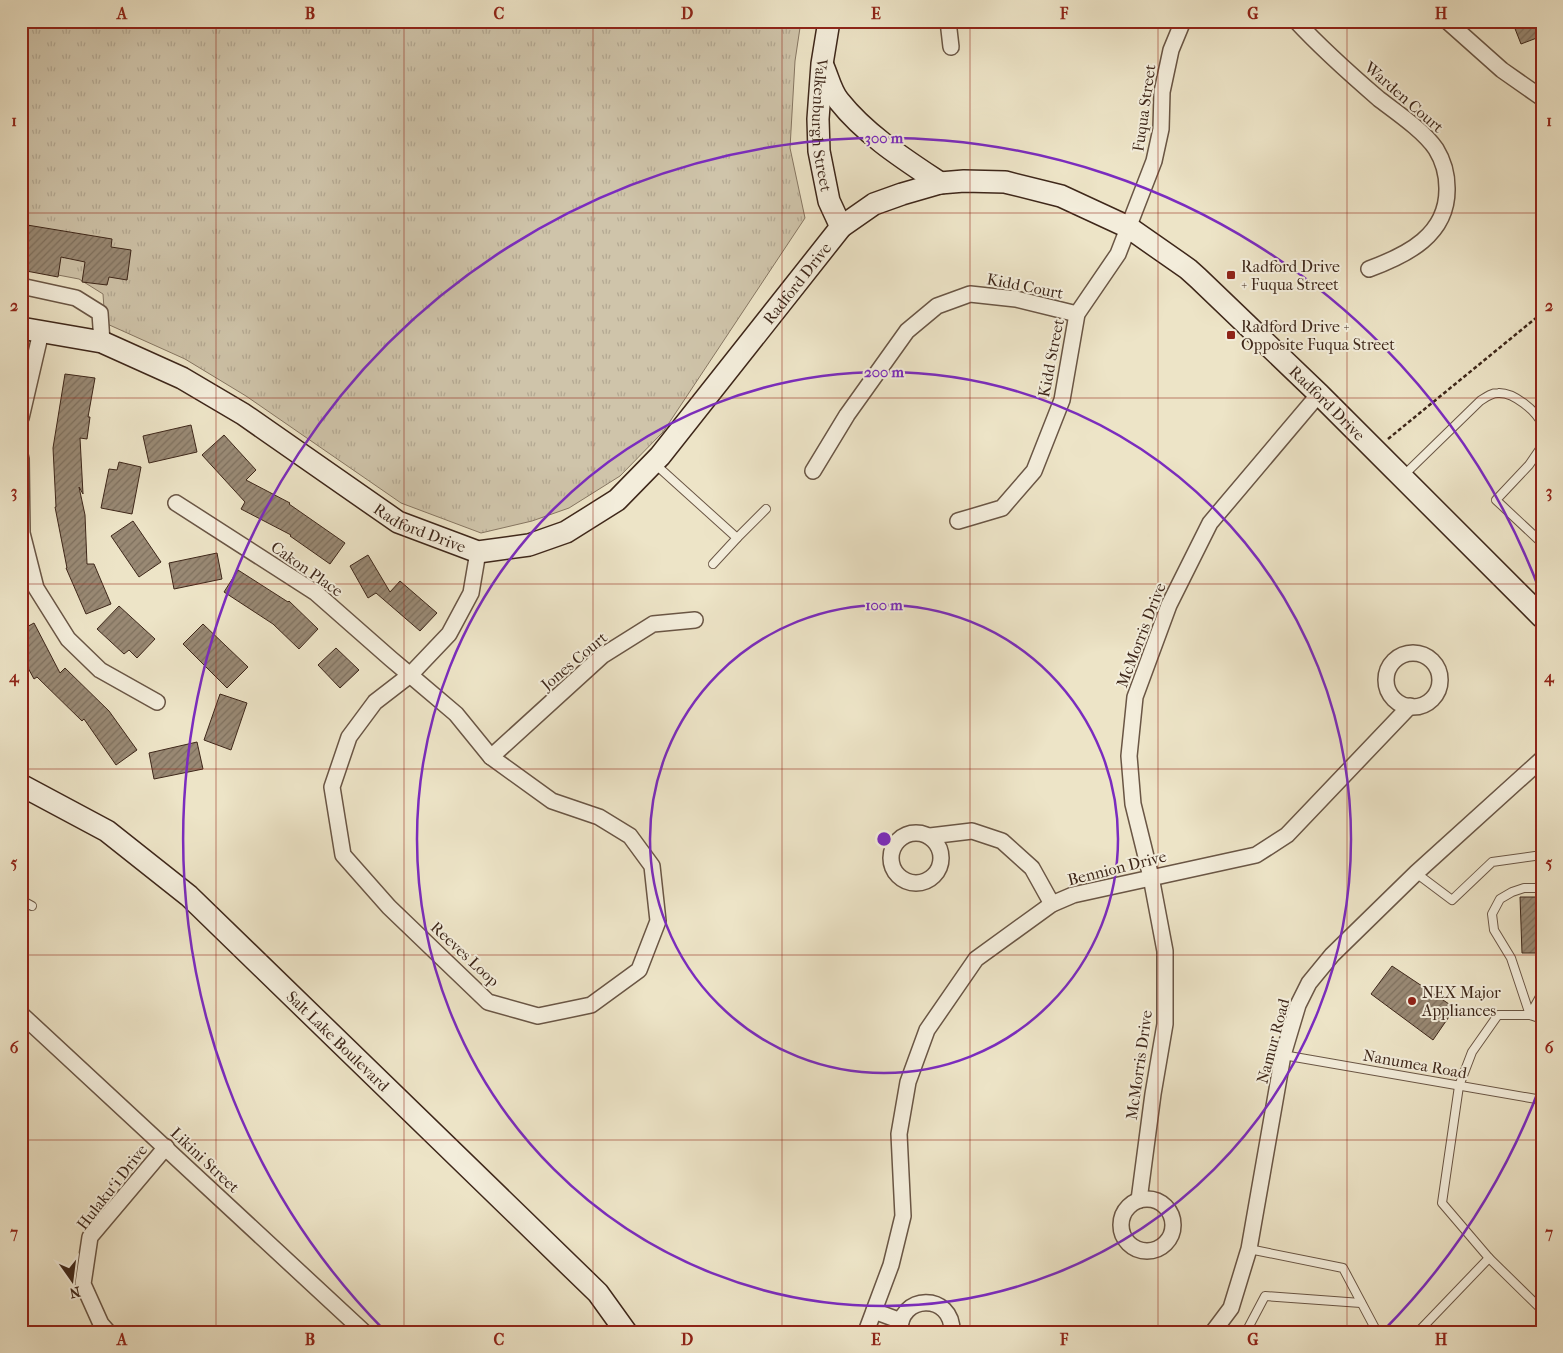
<svg xmlns="http://www.w3.org/2000/svg" width="1563" height="1353" viewBox="0 0 1563 1353" font-family="'IM FELL French Canon',serif">
<style>
.grass{fill:url(#grass-tufts);stroke:#867662}
.building{fill:url(#building-hatch);stroke:#3e271a}
.lines{fill:none;stroke-linecap:round;stroke-linejoin:round}
.lane-casing{stroke:#6a5645;stroke-width:10}
.street-casing{stroke:#6a5645;stroke-width:18}
.secondary-casing{stroke:#3e271a;stroke-width:24}
.path{stroke:#3e271a;stroke-width:2.5;stroke-dasharray:4 2.5;stroke-linecap:butt}
.lane{stroke:#f3eddb;stroke-width:8}
.street{stroke:#f3eddb;stroke-width:15}
.secondary{stroke:#f3eddb;stroke-width:21}
.grid{fill:none;stroke:#8f2418;stroke-width:1;stroke-opacity:0.55}
.ring{fill:none;stroke:#7b2cbf;stroke-width:2.5}
.poi-dot{fill:#8f2418;stroke:#f3eddb;stroke-width:2}
.labels{text-anchor:middle;dominant-baseline:central;stroke-width:4;stroke-linejoin:round;paint-order:stroke}
.street-label{font-size:16px;fill:#3e271a;stroke:#f3eddb}
.poi-label{font-size:16px;fill:#3e271a;stroke:#f3eddb;text-anchor:start}
.centre{fill:#7b2cbf;stroke:#f3eddb;stroke-width:2.5}
.ring-label{font-size:15px;text-anchor:middle;font-weight:bold;fill:#7b2cbf;stroke:#f3eddb;stroke-width:4;stroke-linejoin:round;paint-order:stroke}
.neatline{fill:none;stroke:#8f2418;stroke-width:2}
.grid-label{font-size:16px;text-anchor:middle;font-weight:bold;fill:#8f2418}
</style>
<defs>
<pattern id="grass-tufts" width="24" height="20" patternUnits="userSpaceOnUse" patternTransform="scale(1.25)"><rect width="24" height="20" fill="#cfc4aa"/><path d="M3 7l-1-3M5 7V3M7 7l1-3M15 17l-1-3M17 17v-4M19 17l1-3" fill="none" stroke="#b3a892"/></pattern>
<pattern id="building-hatch" width="6" height="6" patternUnits="userSpaceOnUse" patternTransform="scale(1.25)"><rect width="6" height="6" fill="#998974"/><path d="M-1 1l2-2M0 6l6-6M5 7l2-2" fill="none" stroke="#7e705e"/></pattern>
</defs>
<rect width="100%" height="100%" fill="#ede4c7"/>
<filter id="stains"><feTurbulence type="fractalNoise" baseFrequency=".004" numOctaves="4"/><feColorMatrix values="0 0 0 0 .2 0 0 0 0 .09 0 0 0 0 .02 0 0 0 .5 -.17"/></filter>
<radialGradient id="worn" r=".72"><stop offset=".6" stop-color="#630" stop-opacity="0"/><stop offset="1" stop-color="#630" stop-opacity=".3"/></radialGradient>
<path class="grass" d="M21,21H801L795,61L790,148L805,218L663,432L620,476L569,508L532,521L481,533L401,503L246,396L185,359L105,323L103,294L79,279L21,268Z"/>
<g class="building">
<path d="M1512,21H1542V36L1521,44Z"/>
<path d="M21,224L112,239L111,247L131,250L127,280L109,277L107,285L82,282L85,262L61,257L58,277L21,270Z"/>
<path d="M65,374L95,378L88,417H90L87,439L80,438L83,494L79,487L85,515L87,564H94L111,604L86,614L66,568H67L55,507H56L53,448Z"/>
<path d="M191,425L197,452L149,463L143,436Z"/>
<path d="M224,435L256,470L246,480L290,503L289,504L345,543L330,564L290,536L291,535L241,509L245,502L202,455Z"/>
<path d="M119,462L141,467L132,514L101,508L109,469L117,470Z"/>
<path d="M133,521L161,562L139,577L111,536Z"/>
<path d="M217,553L222,579L174,589L169,563Z"/>
<path d="M368,555L390,592L400,581L437,613L420,631L376,593L368,598L350,566Z"/>
<path d="M238,570L288,602L289,601L318,629L299,649L273,624L224,592Z"/>
<path d="M119,606L155,639L137,658L129,650L124,654L97,629Z"/>
<path d="M34,623L60,673L65,668L109,711L137,750L116,765L84,719L82,721L37,677L34,679L21,655V630Z"/>
<path d="M203,624L248,667L227,688L183,644Z"/>
<path d="M336,648L359,670L340,688L318,665Z"/>
<path d="M220,694L247,703L231,750L204,740Z"/>
<path d="M197,742L203,769L154,779L149,753Z"/>
<path d="M1520,897H1542V953H1522Z"/>
<path d="M1392,966L1455,1008L1433,1040L1371,994Z"/>
</g>
<g class="lines">
<defs>
<g id="lane">
<path d="M1542,446L1529,465L1496,500L1542,543"/>
<path d="M655,464L737,538L766,509"/>
<path d="M1403,476L1480,401C1486,397 1491,393 1498,393C1514,392 1536,411 1542,424"/>
<path d="M713,564L737,538"/>
<path d="M1416,873L1452,900L1492,862L1542,855"/>
<path d="M21,900L32,906"/>
<path d="M1530,1015L1511,958L1494,930L1492,914L1500,899L1512,892L1524,888H1542"/>
<path d="M1530,1015L1542,993"/>
<path d="M1283,1055L1542,1100"/>
<path d="M1249,1249L1343,1268L1377,1332"/>
<path d="M1489,1258L1442,1203L1459,1086L1472,1052L1498,1015H1530L1542,1019"/>
<path d="M1246,1332L1265,1296L1361,1303"/>
<path d="M1418,1332L1489,1258L1542,1310"/>
</g>
<g id="street">
<path d="M948,21L951,47"/>
<path d="M1296,21C1322,49 1350,74 1379,99C1396,112 1424,131 1436,149C1444,162 1447,173 1447,188C1448,235 1407,255 1369,269"/>
<path d="M1447,21L1502,70L1542,98"/>
<path d="M21,286L76,298L100,313L102,342"/>
<path d="M21,418L41,332"/>
<path d="M21,458L22,533L36,588L68,639L100,670L157,702"/>
<path d="M813,471L847,415L907,331L937,306L970,294L1016,299L1077,314"/>
<path d="M176,503L316,593L391,659L410,675L456,714L491,757L552,801L599,817L630,836L652,866L658,921L639,970L591,1005L538,1016L488,1002L389,907L343,855L332,787L349,737L375,702L410,675L449,634L471,593L478,552"/>
<path d="M958,521L1002,508L1034,471L1062,400L1077,314L1118,254L1154,161L1161,129L1162,92L1171,50L1183,21"/>
<circle cx="1413" cy="680" r="27"/>
<path d="M491,757L602,656L653,624L695,620"/>
<circle cx="916" cy="858" r="25"/>
<path d="M930,836L972,831L1002,841L1032,868L1052,904"/>
<path d="M21,1014L364,1332"/>
<circle cx="1147" cy="1225" r="26"/>
<path d="M1139,1200L1153,1094L1165,1024V951L1151,877L1133,804L1129,756L1135,697L1169,605L1210,523L1319,394"/>
<path d="M874,1311L901,1321"/>
<path d="M108,1332L101,1324L83,1284L90,1237L166,1147"/>
<path d="M866,1332L891,1265L903,1216L899,1134L908,1082L927,1030L976,959L1052,904L1073,895L1256,855L1287,835L1410,706"/>
<path d="M900,1332C898,1294 953,1292 952,1332"/>
<path d="M1213,1332L1231,1308L1249,1249L1283,1055L1298,1005L1309,983L1332,955L1416,873L1542,759"/>
</g>
<g id="secondary">
<path id="s1" d="M829,21L822,64L818,119L819,151L829,201L841,227"/>
<path d="M823,66C828,77 831,92 839,101C866,135 904,159 940,183"/>
<path id="s2" d="M21,328L102,342L182,378L243,414L398,522L478,552L529,545L566,532L617,500L660,456L841,227L874,204L902,194L940,183L964,181L1005,182L1061,196L1128,227L1188,269L1198,278L1319,394L1542,617"/>
<path id="s3" d="M21,785L107,831L189,896L598,1293L626,1332"/>
</g>
</defs>
<use href="#lane" class="lane-casing"/>
<use href="#street" class="street-casing"/>
<use href="#secondary" class="secondary-casing"/>
<path class="path" d="M1388,439L1542,313"/>
<use href="#lane" class="lane"/>
<use href="#street" class="street"/>
<use href="#secondary" class="secondary"/>
</g>
<path class="grid" d="M216,21V1332M404,21V1332M593,21V1332M782,21V1332M970,21V1332M1158,21V1332M1347,21V1332M21,213H1542M21,398H1542M21,584H1542M21,769H1542M21,955H1542M21,1140H1542"/>
<g class="ring">
<circle cx="884" cy="839" r="234"/>
<circle cx="884" cy="839" r="467"/>
<path d="M1541 1084A701 701 0 0 1 1384 1330M384 1330A701 701 0 1 1 1541 594"/>
</g>
<g class="poi-dot">
<rect x="1226" y="270" width="10" height="10" rx="2.5"/>
<rect x="1226" y="330" width="10" height="10" rx="2.5"/>
<circle cx="1412" cy="1001" r="5"/>
</g>
<g class="labels">
<g class="street-label">
<text transform="translate(1404 97) rotate(41)">Warden Court</text>
<text transform="translate(1144 108) rotate(-82)">Fuqua Street</text>
<text stroke="none"><textPath href="#s1" startOffset="105">Valkenburgh Street</textPath></text>
<text stroke="none"><textPath href="#s2" startOffset="948">Radford Drive</textPath></text>
<text transform="translate(1025 286) rotate(11)">Kidd Court</text>
<text transform="translate(1051 358) rotate(-79)">Kidd Street</text>
<text stroke="none"><textPath href="#s2" startOffset="1592">Radford Drive</textPath></text>
<text stroke="none"><textPath href="#s2" startOffset="452">Radford Drive</textPath></text>
<text transform="translate(307 569) rotate(35)">Cakon Place</text>
<text transform="translate(1141 635) rotate(-69)">McMorris Drive</text>
<text transform="translate(574 661) rotate(-40)">Jones Court</text>
<text transform="translate(1117 868) rotate(-14)">Bennion Drive</text>
<text transform="translate(465 954) rotate(43)">Reeves Loop</text>
<text stroke="none"><textPath href="#s3" startOffset="410">Salt Lake Boulevard</textPath></text>
<text transform="translate(1273 1041) rotate(-75)">Namur Road</text>
<text transform="translate(1415 1064) rotate(10)">Nanumea Road</text>
<text transform="translate(1139 1065) rotate(-82)">McMorris Drive</text>
<text transform="translate(205 1160) rotate(43)">Likini Street</text>
<text transform="translate(112 1187) rotate(-52)">Hulakuʻi Drive</text>
</g>
<g class="poi-label">
<text x="1241" y="266">Radford Drive<tspan x="1241" dy="18">+ Fuqua Street</tspan></text>
<text x="1241" y="326">Radford Drive +<tspan x="1241" dy="18">Opposite Fuqua Street</tspan></text>
<text x="1422" y="992">NEX Major<tspan x="1422" dy="18">Appliances</tspan></text>
</g>
</g>
<circle cx="884" cy="839" r="8" class="centre"/>
<g class="ring-label">
<text x="884" y="143">300 m</text>
<text x="884" y="377">200 m</text>
<text x="884" y="610">100 m</text>
</g>
<rect width="1563" height="1353" fill="none" stroke="#ede4c7" stroke-width="55"/>
<g transform="translate(72 1280) rotate(166)" stroke="#f3eddb" stroke-width="4" paint-order="stroke">
<path d="M0-4L9 19L0 12L-9 19Z" fill="#3e271a"/>
<text y="-8" font-size="14" font-weight="bold" text-anchor="middle" fill="#3e271a">N</text>
</g>
<rect x="28" y="28" width="1508" height="1298" class="neatline"/>
<g class="grid-label">
<text x="122" y="19">A</text>
<text x="310" y="19">B</text>
<text x="499" y="19">C</text>
<text x="687" y="19">D</text>
<text x="876" y="19">E</text>
<text x="1064" y="19">F</text>
<text x="1253" y="19">G</text>
<text x="1441" y="19">H</text>
<text x="14" y="126">1</text>
<text x="1549" y="126">1</text>
<text x="14" y="311">2</text>
<text x="1549" y="311">2</text>
<text x="14" y="497">3</text>
<text x="1549" y="497">3</text>
<text x="14" y="682">4</text>
<text x="1549" y="682">4</text>
<text x="14" y="868">5</text>
<text x="1549" y="868">5</text>
<text x="14" y="1053">6</text>
<text x="1549" y="1053">6</text>
<text x="14" y="1238">7</text>
<text x="1549" y="1238">7</text>
<text x="122" y="1345">A</text>
<text x="310" y="1345">B</text>
<text x="499" y="1345">C</text>
<text x="687" y="1345">D</text>
<text x="876" y="1345">E</text>
<text x="1064" y="1345">F</text>
<text x="1253" y="1345">G</text>
<text x="1441" y="1345">H</text>
</g>
<rect width="100%" height="100%" filter="url(#stains)"/>
<rect width="100%" height="100%" fill="url(#worn)"/>
</svg>
